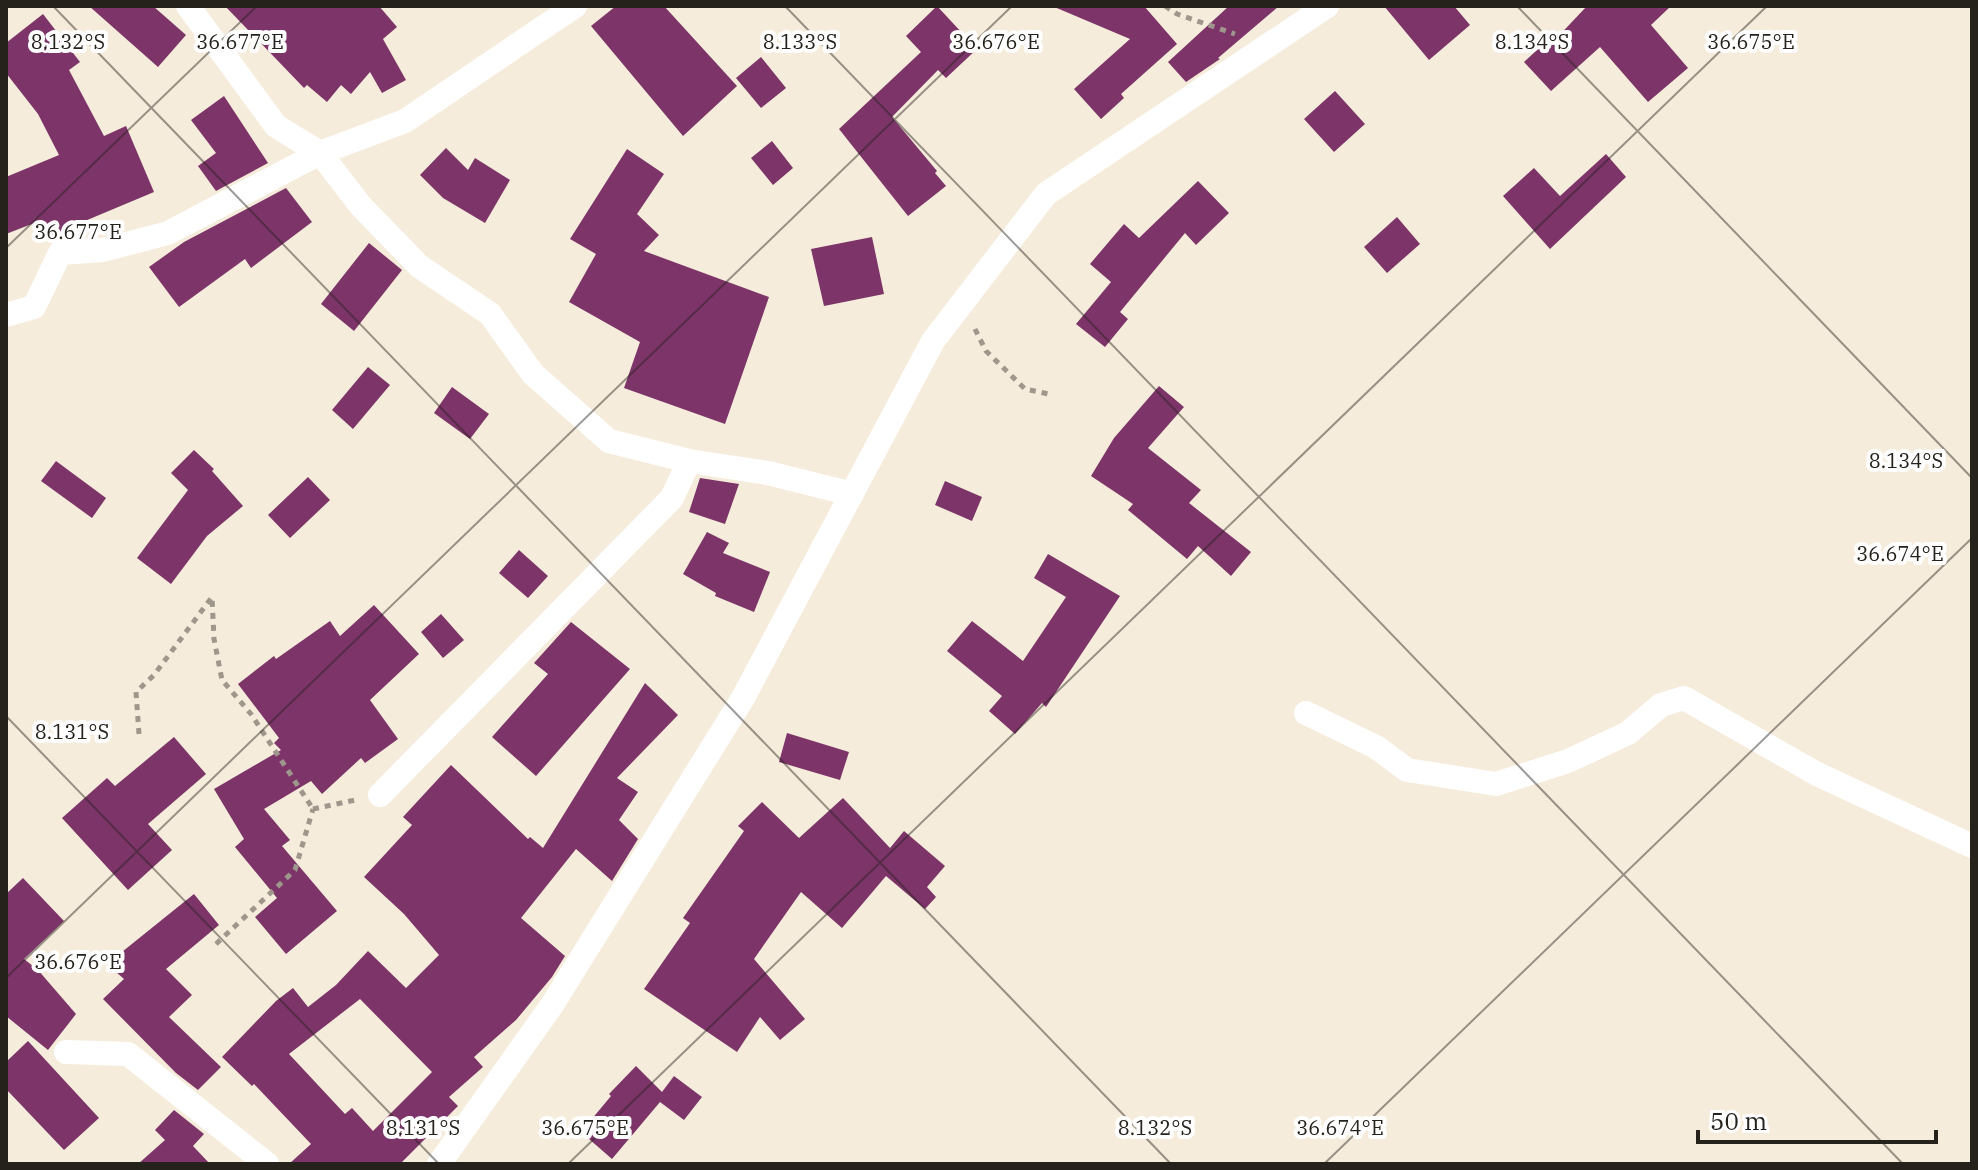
<svg xmlns="http://www.w3.org/2000/svg" width="1978" height="1170" font-family="'IBM Plex Serif',serif">
  <style>
    .building { fill: #7c3469; fill-rule: evenodd }
    .lines { fill: none; stroke-linecap: round; stroke-linejoin: round }
    .path { stroke: #9f978b; stroke-width: 5; stroke-dasharray: 6 6; stroke-linecap: butt }
    .street { stroke: #fff; stroke-width: 24 }
    .ticks { fill: none; stroke: #25221c; stroke-width: 2; stroke-opacity: 0.45 }
    .ticks-label { font-size: 20px; text-anchor: middle; fill: #25221c; stroke: #fff; stroke-width: 8; stroke-linejoin: round; paint-order: stroke }
  </style>
  <rect width="100%" height="100%" fill="#f6ecdb"/>
  <path class="building" d="M89 6H153L186 35 158 67Z
    M225 6H379L397 27 383 39 406 80 382 93 370 72 351 94 341 85 327 102 307 85 304 88Z
    M616 6H664L737 86 683 136 591 26Z
    M937 6 977 49 946 78 938 70 892 117 937 171 935 173 946 186 908 216 839 129 921 52 906 36Z
    M1052 6H1144L1177 44 1121 94 1124 98 1101 119 1074 89 1130 39Z
    M1229 6H1279L1218 58 1220 59 1186 82 1168 62Z
    M1384 6H1454L1470 25 1429 60Z
    M1587 6H1671L1651 25 1688 68 1648 102 1600 47 1551 91 1524 62 1549 39 1552 43Z
    M43 14 80 62 69 70 104 136 126 126 154 192 49 236 42 220 6 234V177L59 155 38 114 6 73V43Z
    M761 57 786 88 761 108 736 78Z
    M1335 91 1365 124 1334 152 1304 119Z
    M224 96 268 163 216 191 198 166 216 153 191 120Z
    M772 141 793 168 773 185 751 158Z
    M446 148 468 170 475 158 510 180 485 223 443 198 420 175Z
    M627 149 664 174 637 214 659 235 644 251 769 297 725 424 624 388 640 342 569 302 596 254 570 239Z
    M1606 154 1626 177 1550 249 1503 196 1534 168 1560 196Z
    M1198 181 1229 213 1196 245 1185 233 1120 312 1128 319 1105 347 1076 324 1111 282 1090 264 1124 224 1139 238Z
    M286 188 312 222 251 268 245 259 179 307 149 267 184 242Z
    M1397 217 1420 244 1387 273 1364 247Z
    M872 237 884 294 824 306 811 249Z
    M369 243 402 270 354 331 321 304Z
    M368 367 390 385 353 429 332 410Z
    M1159 386 1184 407 1148 448 1201 490 1189 503 1251 552 1231 576 1198 546 1187 559 1128 510 1133 504 1091 476 1114 438Z
    M452 387 489 414 470 439 434 413Z
    M194 450 214 469 212 471 243 506 207 536 171 584 137 558 188 490 171 473Z
    M56 461 106 498 92 518 41 481Z
    M308 477 330 500 290 538 268 515Z
    M700 478 739 484 725 524 689 512Z
    M945 481 982 497 972 521 935 505Z
    M707 532 729 543 723 553 770 572 754 612 715 596 716 593 683 574Z
    M519 550 548 576 528 598 499 573Z
    M1048 554 1120 596 1046 707 1042 703 1015 734 989 711 1002 696 947 651 972 621 1023 661 1066 597 1034 578Z
    M374 605 419 654 370 700 398 739 365 763 361 758 322 794 311 781 264 809 290 840 282 846 337 911 286 954 255 917 277 898 235 847 244 839 214 789 281 750 274 743 279 738 238 684 274 656 276 659 330 621 340 636Z
    M441 614 464 640 443 658 421 632Z
    M571 622 630 669 536 776 492 737 548 674 534 663Z
    M645 683 678 715 617 778 638 792 619 820 638 839 612 881 576 849 521 918 565 956 552 977 516 1020 474 1057 483 1067 449 1097 458 1106 400 1164H289L311 1144 254 1084 252 1086 222 1057 276 1001 293 988 308 1007 336 985 368 951 406 988 439 955 404 914 364 877 412 825 403 817 451 765 528 839 530 837 543 848ZM360 999 432 1072 373 1131 352 1108 345 1114 289 1054Z
    M787 733 849 752 840 780 779 762Z
    M174 737 206 774 148 824 172 850 128 890 62 818 107 778 115 786Z
    M843 798 890 848 904 831 945 866 927 887 936 897 925 909 886 876 842 928 801 892 754 959 805 1019 780 1040 760 1017 737 1052 644 989 690 923 683 918 744 831 738 826 762 802 799 838Z
    M23 878 64 921 24 959 38 970 76 1014 48 1050 6 1016V894Z
    M194 894 219 925 166 969 192 995 169 1017 221 1067 198 1090 176 1073 103 999 124 979 107 964Z
    M28 1041 99 1118 64 1150 6 1089V1062Z
    M636 1066 662 1092 674 1076 702 1097 684 1120 660 1102 612 1159 581 1132 611 1096 609 1094Z
    M174 1110 204 1134 193 1146 210 1164H138L165 1140 155 1130Z"/>
  <g class="lines">
    <path class="path" d="M1165 6 1177 14 1235 34
      M975 329 986 351 1025 389 1053 395
      M139 734 136 692 154 675 212 597 214 639 222 680 251 714 313 809
      M313 809 355 800
      M216 944 295 870 313 809"/>
    <path class="street" d="M188 6 276 126 320 153 405 121 575 6
      M6 315 34 307 60 253 103 250 168 233 320 153 360 205 419 266 490 314 533 374 609 441 689 461 768 473 852 494
      M1306 713 1376 747 1407 770 1496 784 1568 761 1628 733 1661 705 1684 698 1817 774 1972 846
      M380 795 672 498 689 461
      M66 1052 128 1054 267 1164
      M439 1164 552 1005 743 698 933 341 1046 194 1327 6"/>
  </g>
  <path class="ticks" d="M53 6 1171 1164M785 6 1903 1164M1517 6 1972 478M6 248 257 6M6 716 439 1164M6 978 1012 6M568 1164 1767 6M1324 1164 1972 538"/>
  <g class="ticks-label">
    <text x="240" y="49">36.677°E</text>
    <text x="996" y="49">36.676°E</text>
    <text x="1751" y="49">36.675°E</text>
    <text x="68" y="49">8.132°S</text>
    <text x="800" y="49">8.133°S</text>
    <text x="1532" y="49">8.134°S</text>
    <text x="78" y="239">36.677°E</text>
    <text x="1906" y="468">8.134°S</text>
    <text x="1900" y="561">36.674°E</text>
    <text x="72" y="739">8.131°S</text>
    <text x="78" y="969">36.676°E</text>
    <text x="423" y="1135">8.131°S</text>
    <text x="1155" y="1135">8.132°S</text>
    <text x="585" y="1135">36.675°E</text>
    <text x="1340" y="1135">36.674°E</text>
  </g>
  <rect width="1978" height="1170" fill="none" stroke="#25221c" stroke-width="16"/>
  <path d="M1698 1130v12h238v-12" fill="none" stroke="#25221c" stroke-width="4"/>
  <text x="1710" y="1130" font-size="24" fill="#25221c" stroke="#ffffff" stroke-width="6" paint-order="stroke">50 m</text>
</svg>
